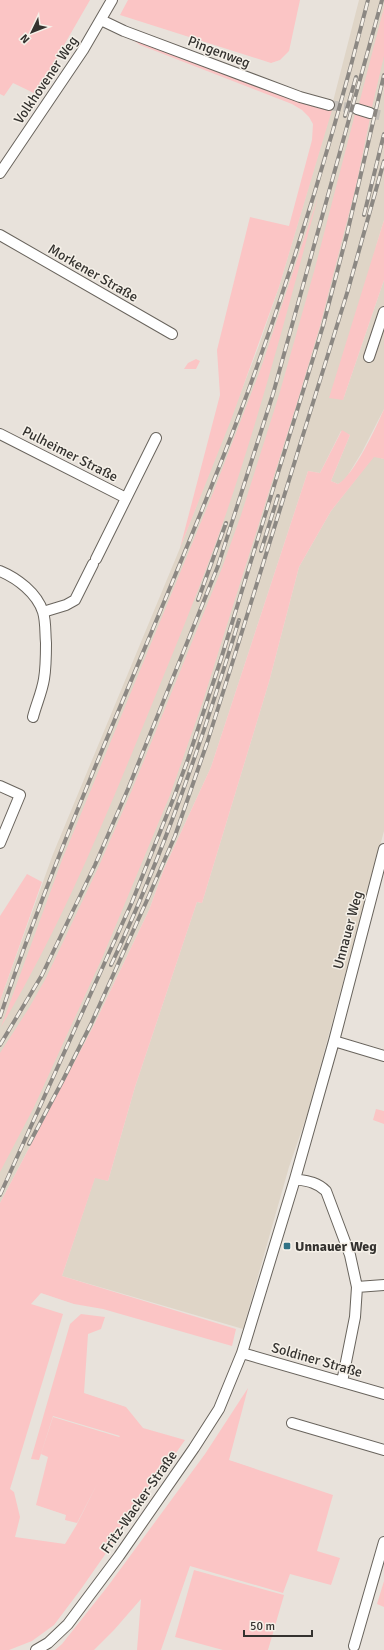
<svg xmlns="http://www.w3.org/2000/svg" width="384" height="1650" font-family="Signika,sans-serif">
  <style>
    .built { fill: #dfd5c7 }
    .green { fill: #fbc5c5 }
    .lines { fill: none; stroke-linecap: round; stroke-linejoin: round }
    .minor-tunnel { stroke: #c4bfb9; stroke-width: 10; stroke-dasharray: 10 5; stroke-linecap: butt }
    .minor-casing { stroke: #69645d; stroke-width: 12 }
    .minor { stroke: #fff; stroke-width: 10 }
    .rail-casing { stroke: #8c8883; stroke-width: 4 }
    .rail { stroke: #f5f0e8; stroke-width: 2.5; stroke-dasharray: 8; stroke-linecap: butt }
    .poi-dot { fill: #317285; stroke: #f5f0e8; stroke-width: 1.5 }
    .labels { text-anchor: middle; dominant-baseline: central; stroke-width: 3; stroke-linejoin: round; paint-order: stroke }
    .street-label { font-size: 14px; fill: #34322f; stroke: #f5f0e8 }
    .poi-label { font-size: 14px; font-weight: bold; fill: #34322f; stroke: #f5f0e8; text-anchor: start }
  </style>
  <rect width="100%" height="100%" fill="#e8e2db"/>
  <path class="built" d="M359 0H384V220L377 243 343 400 384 280V409L362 452 345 480 338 484 331 481 350 435 341 431 320 473 308 471 211 767 164 869 149 910 94 1025 0 1203V1001L53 854 180 548 258 348 279 287 327 125Z
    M374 456 384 459V831L307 1115 289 1167 243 1329 62 1276 95 1177 108 1181 135 1087 197 902 202 903 269 682 299 567 331 511Z"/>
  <path class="green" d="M0 0H90L60 52 38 95 13 83 4 96 0 94Z
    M128 0H300L289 51 280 60 271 63 120 15Z
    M384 7V56L372 107 359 104Z
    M130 38 300 101 332 110 279 287 231 420 180 548 220 395 217 350 250 217 289 226 312 140 313 124 309 117 302 110 292 104 140 45Z
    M355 114 370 118 356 186 320 326 296 406 202 704 170 795 103 956 34 1107 0 1172V1053L29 1008 46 978 99 866 132 790 222 568 241 515 279 395 315 268Z
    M318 197C290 302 262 408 227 511 201 587 169 662 139 736 98 836 56 935 1 1027L62 860 213 493 261 368Z
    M384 220V280L343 400 329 398Z
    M196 359 200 361 196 369H184L188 363Z
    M384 409V459L374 457 331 511 299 567 269 682 202 903 197 902 135 1087 108 1181 95 1178 62 1276 236 1329 232 1346 103 1309 74 1304 41 1293 31 1304 63 1314 10 1489 14 1492 20 1517 15 1537 65 1544 76 1526 97 1484 77 1523 65 1520 66 1515 36 1505 48 1457 41 1454 53 1417 119 1437 120 1436 53 1416 39 1460 31 1459 70 1324 81 1314 105 1317 101 1329 88 1334 84 1393 126 1407 143 1428 185 1440 81 1589 54 1625 32 1641 9 1650H0V1203L94 1025 149 910 164 869 211 767 308 471 320 473 342 430 350 435 331 481 338 484C354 475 376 428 384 409Z
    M27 874 42 882 0 1001V916Z
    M376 1109 384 1111V1124L373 1120Z
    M248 1388 229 1460 333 1495 317 1551 340 1558 331 1585 290 1574 283 1593 190 1566 161 1650H137L141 1599 114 1630 94 1650H55L62 1644 108 1586 205 1454Z
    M194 1570 284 1595 268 1650H223L175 1637Z
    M384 1581V1607L377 1604Z"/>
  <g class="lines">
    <path class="minor-tunnel" d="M329 105 357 109
      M370 113 384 116"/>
    <defs>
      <path id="minor" d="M101 20 124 31 300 97 329 105
        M357 109 370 113
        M0 173 83 50 112 0
        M0 235 172 334
        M369 357 384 312
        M0 434 126 498
        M96 559 156 438
        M0 571C17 578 37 593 43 612 46 622 45 633 46 643 46 655 46 667 44 679 42 692 36 705 33 717
        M43 612 66 605 75 600 93 564
        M0 786 20 795 0 843
        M334 1041 384 1056
        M295 1179C307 1181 317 1182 326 1191L350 1255 357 1287 355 1317 342 1382
        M357 1287 384 1285
        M242 1353 384 1394
        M292 1423 384 1450
        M354 1646 384 1542
        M36 1650 48 1643 68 1624 119 1556 194 1448 219 1409 242 1353 295 1179 334 1041 384 849"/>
    </defs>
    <use href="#minor" class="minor-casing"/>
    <use href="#minor" class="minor"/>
    <defs>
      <path id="rail" d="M345 116 356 77
        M364 215 384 134
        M261 551 278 496
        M198 600 226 523
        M111 965C164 853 203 738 239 620
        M0 1017C68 814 161 621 237 421 289 283 332 143 368 0
        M0 1045 42 975 95 865 128 789 218 566 273 394 382 0
        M29 1144 63 1080 91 1024 148 898 175 836 207 743 232 664 348 290 384 161
        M0 1195 132 902 174 797 188 759 221 659 323 326 347 234 384 75"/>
    </defs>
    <use href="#rail" class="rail-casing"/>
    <use href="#rail" class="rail"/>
  </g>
  <rect class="poi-dot" x="283" y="1242" width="8" height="8" rx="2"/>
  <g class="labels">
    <g class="street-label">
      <text transform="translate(219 52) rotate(21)">Pingenweg</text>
      <text transform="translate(46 80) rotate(-56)">Volkhovener Weg</text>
      <text transform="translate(93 273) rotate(30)">Morkener Straße</text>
      <text transform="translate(70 454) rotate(27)">Pulheimer Straße</text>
      <text transform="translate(348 930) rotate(-75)">Unnauer Weg</text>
      <text transform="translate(317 1360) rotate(16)">Soldiner Straße</text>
      <text transform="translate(139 1502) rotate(-55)">Fritz-Wacker-Straße</text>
    </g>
    <g class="poi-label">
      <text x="295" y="1246">Unnauer Weg</text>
    </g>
  </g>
  <g transform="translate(32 32) rotate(227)" stroke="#f5f0e8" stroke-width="3" paint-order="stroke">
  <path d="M0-3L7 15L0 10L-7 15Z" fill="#34322f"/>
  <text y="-6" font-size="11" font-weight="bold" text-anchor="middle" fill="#34322f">N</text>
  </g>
  <path d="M244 1630v6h68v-6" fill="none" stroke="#34322f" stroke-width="2"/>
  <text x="250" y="1630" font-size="12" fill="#34322f" stroke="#f5f0e8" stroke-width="3" paint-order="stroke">50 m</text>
</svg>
